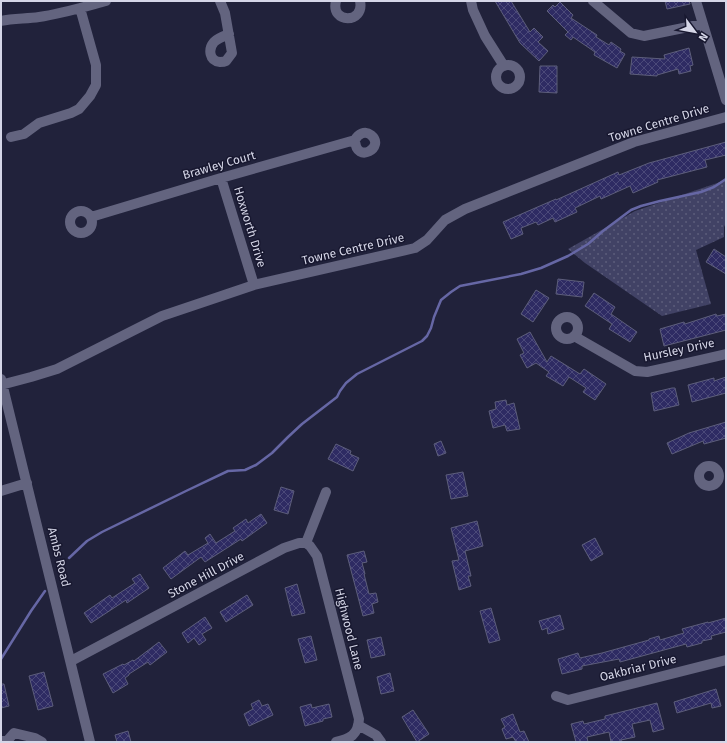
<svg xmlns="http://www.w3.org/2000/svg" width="727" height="743" font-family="'Fira Sans',sans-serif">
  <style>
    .grass { fill: url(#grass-dots) }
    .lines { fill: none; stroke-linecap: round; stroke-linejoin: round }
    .stream { stroke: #6667a5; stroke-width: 2.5 }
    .building { fill: url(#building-cross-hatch); stroke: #5d5e7b }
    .minor { stroke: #63647f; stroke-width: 10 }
    .labels { text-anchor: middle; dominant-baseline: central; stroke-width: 3; stroke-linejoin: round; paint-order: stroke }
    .street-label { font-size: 12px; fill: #d5d6e7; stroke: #181830 }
  </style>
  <defs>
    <pattern id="grass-dots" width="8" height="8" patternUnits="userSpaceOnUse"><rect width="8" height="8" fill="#414265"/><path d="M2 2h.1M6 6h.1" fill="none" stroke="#5c5d7b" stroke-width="1.8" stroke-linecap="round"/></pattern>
    <pattern id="building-cross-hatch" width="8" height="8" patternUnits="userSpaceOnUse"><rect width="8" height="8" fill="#2e2b63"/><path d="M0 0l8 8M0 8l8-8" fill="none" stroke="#4b4979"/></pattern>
  </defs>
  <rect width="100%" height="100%" fill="#21223b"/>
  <path class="grass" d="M726 180V223L724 227V237L696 250 711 304 662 316 585 263 568 249 635 211Z"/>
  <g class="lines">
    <path class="stream" d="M69 558 87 541 102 532 186 491 228 471 245 470 256 465 272 453 288 437 302 424 337 397 340 391 346 383 357 374 422 341 427 336 431 328 434 317 441 300 451 292 460 286 521 274 541 268 568 256 588 244 603 231 631 210 641 206 660 201 701 192 714 187 726 179
      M1 659 31 611 45 591"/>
  </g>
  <path class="building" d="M495 1H511L530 32 534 28 543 37 538 42 548 51 539 61 520 43Z
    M665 1H689L690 4 667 9Z
    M560 2 573 15 571 18 597 35 596 37 609 45 611 42 621 49 620 51 625 54 617 68 594 55 595 52 573 37 571 40 565 35 568 32 547 11 553 5 555 7Z
    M689 48 693 65 690 66 691 71 679 74 678 69 657 75V76L630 74 632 57 665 59 664 55Z
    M540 66H557V93L539 92Z
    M726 142V155L705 160 707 167 657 180 658 182 633 193 630 186 601 199 600 196 575 208 577 212 555 222 553 218 538 225 536 222 521 228 523 234 511 239 503 222 556 199V200L618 172 619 175 649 163Z
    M714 249 726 257V274L706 262Z
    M558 279 584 282 582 297 556 294Z
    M536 290 549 298 533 322 521 314Z
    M594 293 615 307 611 314 637 332 630 342 609 329 612 324 585 306Z
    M716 314 717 316 726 314V330L664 346 660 329 684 322 685 324Z
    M530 332 547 362 551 356 580 374 584 369 606 384 595 400 583 392 586 388 569 377 563 386 546 376 549 372 536 363 527 368 520 355 524 353 517 339Z
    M726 377V393L692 402 688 385 714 378V381Z
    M672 388H675L679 405 654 411 651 393Z
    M506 400 507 405 514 403 520 429 507 431 505 425 493 428 489 411 496 409 495 402Z
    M726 422V438L704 444 703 441 672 454 667 443 689 433Z
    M441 441 446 453 438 456 434 444Z
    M336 444 351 451 350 454 359 458 353 471 328 459Z
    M463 472 468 496 451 499 446 475Z
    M281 487 294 491 288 514 274 510Z
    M261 514 267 523 242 541 241 539 205 562 201 557 171 579 163 568 185 551 188 555 208 543 205 538 210 534 216 543 235 531 233 528 246 519 248 523Z
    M477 521 483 546 465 551 471 576H468L471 586 459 590 452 561 459 560 451 528Z
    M595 538 603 554 591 561 582 545Z
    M364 551 367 562 362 563 365 574H364L369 594 376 593 378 602 372 604 374 613 363 616 347 555Z
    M140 574 149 588 127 603 126 600 91 623 84 613 110 595 112 598 135 583 132 579Z
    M297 584 305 613 292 616 285 588Z
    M247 595 253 605 226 622 220 612Z
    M491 608 500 640 489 643 480 611Z
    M560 615 564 629 548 634 547 628 542 630 539 621Z
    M205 617 212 628 202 634 206 640 199 645 194 638 188 643 182 633Z
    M726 618V632L711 636 712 639 702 641V643L687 647 686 644 620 662 619 659 582 666V669L562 674 558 659 578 653 580 658 602 653 649 640V639L659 636 660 640 684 633 682 629 708 622V623Z
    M311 636 317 660 305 663 298 639Z
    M381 637 385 655 371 658 367 640Z
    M159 642 167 652 150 665 148 662 129 674V675L125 678 128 684 113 693 103 674 123 664 124 665 133 660 134 661Z
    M44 672 53 706 38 710 29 676Z
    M390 673 394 691 381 694 377 677Z
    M1 684H4L9 706 1 708Z
    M716 689 721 706 712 708 711 703 677 713 674 702Z
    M259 700 262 706 268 704 273 715 249 726 244 714 253 709 251 704Z
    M657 703 664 729 653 732 650 720 632 724 635 737 621 740 622 742H611L609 732 587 737 588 742H576L571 724 583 721 584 724 605 719V716Z
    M311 704 312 708 329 704 332 717 323 719V721L305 726 300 707Z
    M413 710 429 734 417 742 402 717Z
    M513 714 520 732 524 731 529 742H516L513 737 506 739 502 729 505 727 501 719Z
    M128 731 131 742H117L115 735Z"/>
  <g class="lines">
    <path class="minor" d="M220 1 225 13 232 53 226 61C224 62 222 62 220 62 209 61 208 49 214 42 218 38 224 36 229 34
      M336 1C330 24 365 24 360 1
      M471 1 473 10 485 36 504 66
      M593 1 631 33 644 36 703 24
      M696 1 726 100
      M1 21C13 18 26 19 39 17 61 14 84 7 106 1
      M496 77a12 12 0 1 1 24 0a12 12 0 1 1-24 0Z
      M11 137 24 134 39 123 71 113 79 109 90 96 96 85V65L80 8
      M221 178 254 285
      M70 222a11 11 0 1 1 22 0a11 11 0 1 1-22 0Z
      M91 217 221 178 355 140C358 134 365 130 371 135 386 147 356 165 355 140
      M556 328a11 11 0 1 1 22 0a11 11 0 1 1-22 0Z
      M574 336 635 371 647 372 670 367 726 354
      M1 379 90 742
      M1 385 31 377 57 369 162 316 254 285 415 248 427 240 445 220 465 209 634 142 726 117
      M699 476a10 10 0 1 1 20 0a10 10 0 1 1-20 0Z
      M1 491 27 483
      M306 543 310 546 317 556 359 719C358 735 350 739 336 742
      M71 661 284 548 299 543H306L326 492
      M556 696 568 700 726 660
      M358 725 376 735 381 742
      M1 741H7L14 733 35 738 42 742"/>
  </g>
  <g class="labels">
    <g class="street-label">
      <text transform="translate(659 123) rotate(-17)">Towne Centre Drive</text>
      <text transform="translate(219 165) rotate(-16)">Brawley Court</text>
      <text transform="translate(250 227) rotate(73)">Hoxworth Drive</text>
      <text transform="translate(353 249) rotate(-13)">Towne Centre Drive</text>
      <text transform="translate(679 350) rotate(-12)">Hursley Drive</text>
      <text transform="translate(59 557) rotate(76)">Ambs Road</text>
      <text transform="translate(206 575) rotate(-28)">Stone Hill Drive</text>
      <text transform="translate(349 629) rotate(76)">Highwood Lane</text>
      <text transform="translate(638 668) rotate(-14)">Oakbriar Drive</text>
    </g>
  </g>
  <rect width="727" height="743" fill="none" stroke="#d5d6e7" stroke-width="4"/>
  <g transform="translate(695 32) rotate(122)" stroke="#181830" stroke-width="3" paint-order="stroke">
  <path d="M0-3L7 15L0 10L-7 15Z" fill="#d5d6e7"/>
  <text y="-6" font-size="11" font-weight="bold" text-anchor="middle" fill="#d5d6e7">N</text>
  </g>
</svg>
